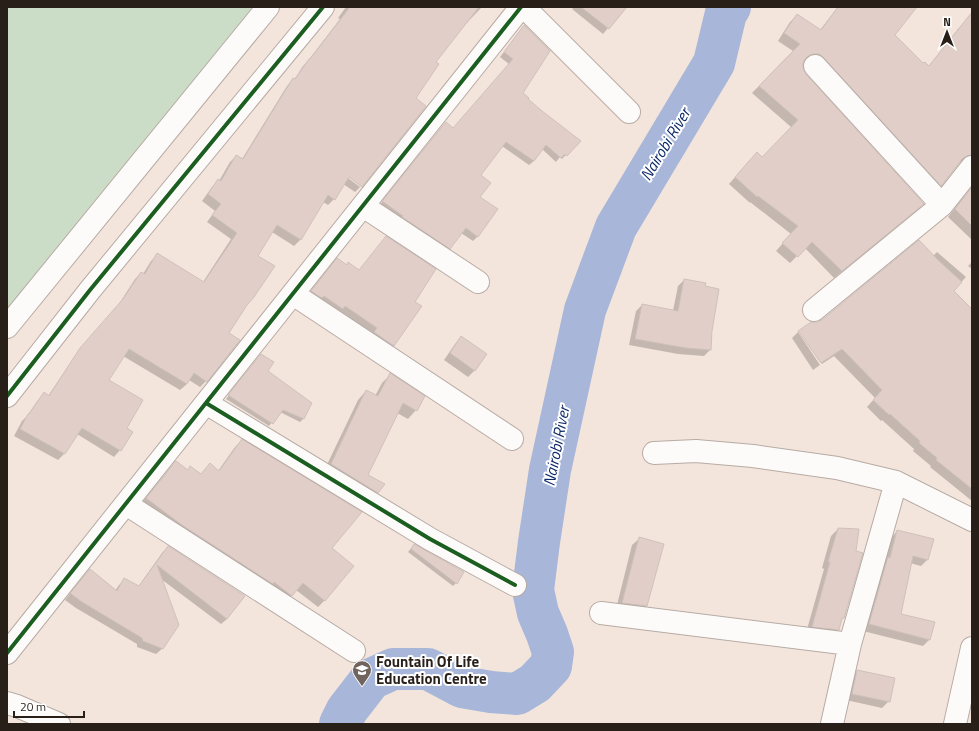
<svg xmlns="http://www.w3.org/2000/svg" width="979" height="731" font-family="'Titillium Web',sans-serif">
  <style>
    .green { fill: #ccddc7 }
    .shadow { fill: #0003 }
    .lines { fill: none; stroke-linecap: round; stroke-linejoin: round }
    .river { stroke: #a7b6d9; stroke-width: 42 }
    .building { fill: #e2cec8; stroke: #cec1bc }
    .minor-casing { stroke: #b7aba4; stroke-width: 24 }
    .minor { stroke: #fdfbfa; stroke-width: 22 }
    .cycleway-casing { stroke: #fff; stroke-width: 6 }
    .cycleway { stroke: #1b5e20; stroke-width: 4 }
    .labels { text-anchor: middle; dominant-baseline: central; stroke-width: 4; stroke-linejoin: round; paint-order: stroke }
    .poi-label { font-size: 15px; font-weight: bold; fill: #291f19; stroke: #fff; text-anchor: start }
    .water-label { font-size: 16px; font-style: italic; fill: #0d2a69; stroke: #fff }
  </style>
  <rect width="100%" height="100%" fill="#f4e5dc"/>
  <path class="green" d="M7 7H255L7 316Z"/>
  <path class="shadow" d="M346 7H482L459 31 344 175 360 187 355 192 343 184 334 199 328 205 323 202 300 240 294 246 272 232 257 256 246 304 228 334 206 381 200 387 189 380 187 384 180 390 123 356 107 380 126 429 131 432 120 450 114 457 77 434 64 454 58 460 14 436 22 421 27 416 38 400 44 394 48 396 75 356 117 307 135 279 141 273 143 274 151 261 158 254 203 282 231 239 207 222 215 211 202 201 212 187 219 180V181L230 162 236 156 242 159 287 86 293 79 294 80 303 66 307 62 340 19 338 18Z
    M574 7H609L608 28 603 34 572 9Z
    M838 7H915L893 35 923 65 928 67 958 29 965 22 972 28V164L966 161 959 162 941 185 934 192 812 61 805 60 802 62V68L805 75 915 211 834 278 805 248 790 263 776 251 791 234 750 202V203L729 184 750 160 762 158 791 127 752 93 793 51 778 41 790 22 797 15 820 30Z
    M520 31 521 93 527 99 579 141 562 159 560 157 556 162 542 149 534 161 529 165 502 146 480 176 479 198 496 209 477 237 473 241 461 233 445 252 379 206 441 128 446 123 453 129 509 64 500 57Z
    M972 187V240L948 217Z
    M937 252 966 277 952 292 972 310V501L930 467 931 466 913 451 914 449 882 420 881 421 867 407 875 398 834 356 822 364 800 331 817 323 933 256Z
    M972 262V269L968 266Z
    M332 265 347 266 359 271 414 302 394 346 388 351 306 297Z
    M684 280 704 287 711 331 710 350 704 356 678 354 629 345 636 311 642 305 673 311 678 286Z
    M798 332 820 365 813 370 792 338Z
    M461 337 475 370 468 377 444 360 455 344Z
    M258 358 266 371 310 404 303 419 300 422 280 412 269 426 226 399Z
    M390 375 416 410 408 419 397 413 367 475 377 492 369 501 323 473 358 400 366 391 375 396 382 383Z
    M242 440 331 548 353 566 324 601 318 607 296 590 285 602 140 505 170 468 176 462 188 471 200 475 218 471 235 447Z
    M838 529 843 618 840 621 838 629 831 636 806 633 824 569 822 568 831 536Z
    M897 531 927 560 921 566 910 563 900 614 930 639 923 646 863 631 891 538Z
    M639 539 646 606 639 612 616 609 632 545Z
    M414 545 463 572 456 583 453 586 408 552Z
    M168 547 227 619 221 624 161 579 163 648 156 654 137 647V644L76 608 65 600 84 576 115 591 119 585 125 579 138 587 162 553Z
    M857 671 889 701 882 708 846 700 851 678Z"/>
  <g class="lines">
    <path class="river" d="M340 724 347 710 371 679 393 669H428L462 687 491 692 517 694 535 683 551 666 553 652 547 634 538 613 533 590 539 542 550 470 585 310 616 227 714 63 726 13 730 7"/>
  </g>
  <path class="building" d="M350 7H479L436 62 439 64 416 98 426 106 362 187 349 177 335 200 328 195 301 240 277 225 258 256 275 266 254 297 247 305 229 333 240 340 207 382 194 373 187 384 129 349 109 380 143 400 127 428 133 432 121 451 82 428 65 454 20 429 28 414H29L44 392 49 396 80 348 123 299 141 272 145 274 157 253 204 282 237 233 212 215 221 204 208 194 218 179 221 181 236 155 243 159 293 78 295 79 309 59H310Z
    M581 7H627L609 29Z
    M838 7H917L895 35 923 63 925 62 929 66 972 12V155L967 156 962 159 941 186 824 58 819 54H813L807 57 803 62V68L806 74 924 204 842 271 812 242 798 257 782 243 798 226 758 196 757 197 735 177 757 152 762 157 798 120 759 86 800 44 784 33 797 14 821 30Z
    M524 25 550 51 523 93 529 98 528 99 542 111 581 141 567 156 565 154 561 158 546 145 534 161 506 142 481 175 491 183 480 197 498 209 478 237 466 228 450 249 402 217 403 216 382 201 446 122 453 128 513 59 504 52Z
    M972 187V226L955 209Z
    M386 236 436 269 415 302 422 306 394 346 374 332 377 328 345 306 343 309 324 296 322 298 311 291 337 258 347 265 348 262 359 270Z
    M919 240 939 261 962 282 954 291 972 309V489L936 460 937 458 919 443 920 441 890 414 889 415 873 400 882 390 842 349 821 363 798 331 811 322H816L822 320Z
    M684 279 706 283 705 286 719 289 712 331 711 350 686 348 635 339 642 304 678 311Z
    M461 336 487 354 475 371 450 353Z
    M261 354 274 362 268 371 312 403 304 419 283 410 273 424 228 395Z
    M390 373 425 396 417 411 403 403 368 475 385 484 378 493 331 464 366 390 378 396Z
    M242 439 362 512 332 548 354 566 325 601 303 583 292 596 274 582 273 584 182 525 146 498 176 461 188 470 190 466 201 474 210 463 219 471Z
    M838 528 859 529 856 551 863 553 844 618H842L839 630 812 627 830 562H828Z
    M897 530 934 539 928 560 913 556 901 614 935 622 930 640 869 624 888 557 890 558Z
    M639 537 664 544 647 606 622 603Z
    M414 544 464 572 457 584 411 549Z
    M168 546 245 596 227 619 157 565 179 625 163 649 143 641 142 638 82 602 70 593 90 569 117 591 124 578 139 586Z
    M857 670 895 678 890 702 852 694Z"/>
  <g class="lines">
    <defs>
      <path id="minor" d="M524 7 629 112
        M815 66 942 205
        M363 206 478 282
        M293 294 512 439
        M814 310 942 205 972 167
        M7 327 268 7
        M7 396 90 290 323 7
        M206 403 430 539 515 585
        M654 453 696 451 753 456 837 468 896 482 972 520
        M126 504 354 651
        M601 613 850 644
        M7 653 521 7
        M7 703 17 706 59 724
        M832 724 850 644 896 482
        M955 724 972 648"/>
    </defs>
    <use href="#minor" class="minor-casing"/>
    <use href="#minor" class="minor"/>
    <defs>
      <path id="cycleway" d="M7 396 90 290 323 7
        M206 403 430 539 515 585
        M7 653 521 7"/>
    </defs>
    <use href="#cycleway" class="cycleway-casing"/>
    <use href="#cycleway" class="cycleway"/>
  </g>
  <defs>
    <symbol id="school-pin" viewBox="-11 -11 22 30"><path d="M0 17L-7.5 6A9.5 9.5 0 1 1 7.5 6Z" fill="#70645d" stroke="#fff"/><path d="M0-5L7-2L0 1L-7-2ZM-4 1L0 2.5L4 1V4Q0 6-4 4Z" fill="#fff"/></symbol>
  </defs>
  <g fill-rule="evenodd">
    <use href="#school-pin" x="351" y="659" width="22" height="30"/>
  </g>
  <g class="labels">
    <g class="poi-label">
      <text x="376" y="661">Fountain Of Life<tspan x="376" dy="17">Education Centre</tspan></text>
    </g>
    <g class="water-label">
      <text transform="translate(665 144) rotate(-59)">Nairobi River</text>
      <text transform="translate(556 446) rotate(-79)">Nairobi River</text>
    </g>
  </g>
  <rect width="979" height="731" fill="none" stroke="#291f19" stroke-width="16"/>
  <g transform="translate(947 32)" stroke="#ffffff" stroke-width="3" paint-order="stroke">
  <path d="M0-3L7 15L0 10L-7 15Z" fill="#291f19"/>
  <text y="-6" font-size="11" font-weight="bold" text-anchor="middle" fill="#291f19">N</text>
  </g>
  <path d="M14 711v6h70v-6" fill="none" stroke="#291f19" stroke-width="2"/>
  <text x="20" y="711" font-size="12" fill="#291f19" stroke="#ffffff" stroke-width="3" paint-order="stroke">20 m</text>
</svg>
